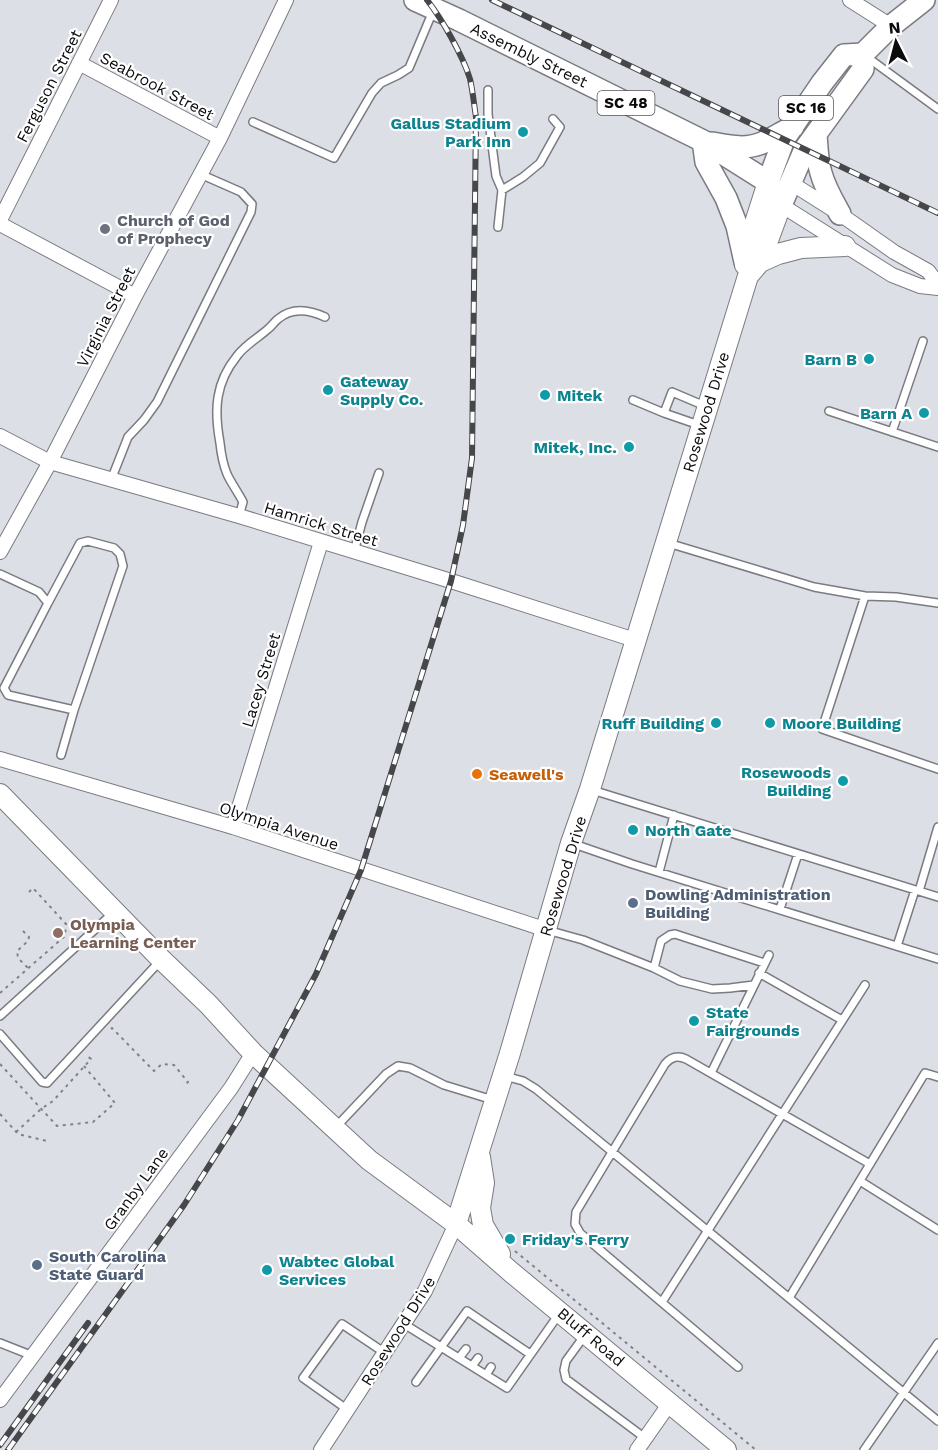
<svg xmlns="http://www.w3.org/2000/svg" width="938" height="1450" font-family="'Work Sans',sans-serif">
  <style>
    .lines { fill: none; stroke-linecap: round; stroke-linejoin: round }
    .service-casing { stroke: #7a7b82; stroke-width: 10 }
    .minor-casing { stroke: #7a7b82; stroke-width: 16 }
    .secondary-casing { stroke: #7a7b82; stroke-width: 22 }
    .primary-casing { stroke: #7a7b82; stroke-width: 24 }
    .path { stroke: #818287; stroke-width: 2; stroke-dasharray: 3 4.5; stroke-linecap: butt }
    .service { stroke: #fff; stroke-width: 7 }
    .minor { stroke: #fff; stroke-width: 14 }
    .secondary { stroke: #fff; stroke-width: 20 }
    .primary { stroke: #fff; stroke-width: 21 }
    .rail-casing { stroke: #46474a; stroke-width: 6 }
    .rail { stroke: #fff; stroke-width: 4; stroke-dasharray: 11; stroke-linecap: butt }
    .culture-dot { fill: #0f9aa8; stroke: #fff; stroke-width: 2 }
    .worship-dot { fill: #6b7280; stroke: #fff; stroke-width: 2 }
    .food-dot { fill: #e8710a; stroke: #fff; stroke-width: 2 }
    .service-dot { fill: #5c6f8a; stroke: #fff; stroke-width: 2 }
    .education-dot { fill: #8d6e63; stroke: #fff; stroke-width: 2 }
    .labels { text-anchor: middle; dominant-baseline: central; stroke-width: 4.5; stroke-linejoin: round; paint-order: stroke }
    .shield { fill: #fff; stroke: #545456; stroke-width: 1.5 }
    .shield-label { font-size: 15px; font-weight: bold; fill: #0b0b0d }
    .street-label { font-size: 16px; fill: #0b0b0d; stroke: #fff }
    .culture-label { font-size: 16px; font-weight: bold; fill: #0d838f; stroke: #fff; text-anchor: start }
    .worship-label { font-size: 16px; font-weight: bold; fill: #5b616d; stroke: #fff; text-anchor: start }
    .food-label { font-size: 16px; font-weight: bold; fill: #c56008; stroke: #fff; text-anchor: start }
    .service-label { font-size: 16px; font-weight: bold; fill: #4e5e75; stroke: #fff; text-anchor: start }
    .education-label { font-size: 16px; font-weight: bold; fill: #785e54; stroke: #fff; text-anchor: start }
  </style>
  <rect width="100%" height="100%" fill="#dddfe6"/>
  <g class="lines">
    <defs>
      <path id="service" d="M867 57 938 109
        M488 90V114L496 176 502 190 498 227
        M253 122 334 158 372 93 381 83 398 75 409 68 433 11
        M502 190 523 177 540 163 560 127 553 119
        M633 400 664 413 672 392 705 406
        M829 411 938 447
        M664 413 699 425
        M892 432 923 341
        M111 480 128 437 144 420 157 402 251 212 252 204 241 192 200 174
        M239 516 243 502C238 492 231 483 227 474 223 464 221 453 220 443 214 410 215 383 237 356 245 345 258 338 268 329 272 326 274 322 278 319 292 307 310 310 325 317
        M668 543 814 587 865 596 896 597 938 603
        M354 552 362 522 379 473
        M0 574 39 592 48 603 4 688 8 695 74 710 61 755
        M865 596 822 729 938 769
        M48 603 80 543 88 541 114 548 120 554 123 566 74 710
        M592 790 938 897
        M571 843 632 864 938 959
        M659 872 674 815
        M919 891 938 827
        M780 909 798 854
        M547 930 583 940 654 968 680 981 712 989 730 988 754 985
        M897 946 915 890
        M654 968 661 941 670 935 675 934 764 963
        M759 973 842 1020
        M0 1016 113 913
        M0 1034 42 1082 47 1083 160 961
        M711 1073 769 955
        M505 1076 523 1081 536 1089 938 1421
        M335 1128 386 1074 398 1066 410 1068 444 1085 493 1100
        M860 1181 938 1230
        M789 1298 925 1073 938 1077
        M662 1302 865 985
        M404 1324 507 1388 559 1314
        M585 1335 566 1361 564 1370 566 1379 645 1438
        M0 1343 33 1356
        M459 1358 466 1349
        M472 1366 478 1358
        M738 1367 580 1233 575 1224 576 1212 665 1064C671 1057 677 1055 686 1059L870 1164
        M486 1375 491 1367
        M416 1382 467 1311 530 1354
        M348 1410 303 1378 342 1324 385 1353
        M864 1450 938 1343"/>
      <path id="minor" d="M850 0 891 26
        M79 63 220 138
        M791 183 840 214 894 252 928 271 938 284
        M781 205 892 275 920 286 938 288
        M0 220 111 0
        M0 224 135 296
        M0 436 50 462 239 516 451 581 635 640
        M0 552 50 462 135 296 220 138 286 0
        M0 759 233 827 547 930
        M233 827 321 542
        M0 1400 231 1088 253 1053
        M321 1450 425 1291 456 1224
        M637 1450 670 1403"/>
      <path id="secondary" d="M760 262 778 254 801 248 845 246
        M745 265 754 226 768 182
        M0 794 161 959 209 1005 253 1053 369 1160 456 1224 511 1272 726 1450
        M480 1157 484 1183 480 1208 483 1225 500 1254
        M456 1224 510 1053 571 843 590 789 748 276 760 262 781 205"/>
      <path id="primary" d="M415 0 459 20 703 141 768 182 781 205
        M816 134C817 147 817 160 821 173 825 188 833 201 840 214
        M703 141 706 162 726 198 737 226 745 262
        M712 143C729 146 745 150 762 143 772 139 782 132 793 127
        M768 182 784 139 822 83 844 55 863 54 891 26 924 0
        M781 205 805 149 863 69V54"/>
    </defs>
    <use href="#service" class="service-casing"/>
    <use href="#minor" class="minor-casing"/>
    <use href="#secondary" class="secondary-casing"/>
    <use href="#primary" class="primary-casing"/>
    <path class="path" d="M23 931 29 937 28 941 17 951 18 958 28 968
      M0 993 65 936 66 924 33 888 29 892
      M111 1029 112 1028 154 1071 162 1064 174 1065 188 1082 183 1086
      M0 1064 57 1126 93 1122 115 1103 84 1066
      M0 1114 18 1134 47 1141
      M16 1132 41 1109 53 1101 91 1059 86 1055
      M515 1251 756 1450"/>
    <use href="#service" class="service"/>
    <use href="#minor" class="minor"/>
    <use href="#secondary" class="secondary"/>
    <use href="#primary" class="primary"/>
    <defs>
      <path id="rail" d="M492 0 938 213
        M0 1445 88 1323
        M8 1450 184 1205 238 1120 316 974 361 870 451 581 463 525 472 458 476 117C474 105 473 92 470 79 463 56 442 19 427 0"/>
    </defs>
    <use href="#rail" class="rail-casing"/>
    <use href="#rail" class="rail"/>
  </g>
  <g class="culture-dot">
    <circle cx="523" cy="132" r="6"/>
    <circle cx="869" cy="359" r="6"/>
    <circle cx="328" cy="390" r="6"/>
    <circle cx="545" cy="395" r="6"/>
    <circle cx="924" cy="413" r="6"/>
    <circle cx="629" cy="447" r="6"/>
    <circle cx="716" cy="723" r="6"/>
    <circle cx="770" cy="723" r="6"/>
    <circle cx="843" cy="781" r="6"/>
    <circle cx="633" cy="830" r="6"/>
    <circle cx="694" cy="1021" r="6"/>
    <circle cx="510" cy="1239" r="6"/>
    <circle cx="267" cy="1270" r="6"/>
  </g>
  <circle class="worship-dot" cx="105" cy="229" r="6"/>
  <circle class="food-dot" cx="477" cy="774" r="6"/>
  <g class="service-dot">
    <circle cx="633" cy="903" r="6"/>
    <circle cx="37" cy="1265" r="6"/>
  </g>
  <circle class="education-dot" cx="58" cy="933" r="6"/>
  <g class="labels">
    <g class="shield">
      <rect x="597.5" y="91" width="57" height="24" rx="4.5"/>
      <rect x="779" y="96" width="54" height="24" rx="4.5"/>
    </g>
    <g class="shield-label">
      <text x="626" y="103">SC 48</text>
      <text x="806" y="108">SC 16</text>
    </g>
    <g class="street-label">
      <text transform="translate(529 55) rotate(26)">Assembly Street</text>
      <text transform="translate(49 86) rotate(-63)">Ferguson Street</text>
      <text transform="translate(157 86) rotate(28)">Seabrook Street</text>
      <text transform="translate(106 317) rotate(-63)">Virginia Street</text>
      <text transform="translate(706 412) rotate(-73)">Rosewood Drive</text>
      <text transform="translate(321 524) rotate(17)">Hamrick Street</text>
      <text transform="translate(261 680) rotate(-73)">Lacey Street</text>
      <text transform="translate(279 826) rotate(18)">Olympia Avenue</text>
      <text transform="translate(563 876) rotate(-73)">Rosewood Drive</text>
      <text transform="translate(136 1189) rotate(-54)">Granby Lane</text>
      <text transform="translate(398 1331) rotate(-58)">Rosewood Drive</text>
      <text transform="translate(591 1337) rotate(40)">Bluff Road</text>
    </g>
    <g class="culture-label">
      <text x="511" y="123" text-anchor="end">Gallus Stadium<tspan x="511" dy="18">Park Inn</tspan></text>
      <text x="857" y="359" text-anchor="end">Barn B</text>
      <text x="340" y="381">Gateway<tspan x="340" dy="18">Supply Co.</tspan></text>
      <text x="557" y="395">Mitek</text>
      <text x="912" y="413" text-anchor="end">Barn A</text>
      <text x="617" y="447" text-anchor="end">Mitek, Inc.</text>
      <text x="704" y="723" text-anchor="end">Ruff Building</text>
      <text x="782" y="723">Moore Building</text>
      <text x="831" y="772" text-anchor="end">Rosewoods<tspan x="831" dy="18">Building</tspan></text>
      <text x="645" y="830">North Gate</text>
      <text x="706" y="1012">State<tspan x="706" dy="18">Fairgrounds</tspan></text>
      <text x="522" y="1239">Friday's Ferry</text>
      <text x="279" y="1261">Wabtec Global<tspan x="279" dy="18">Services</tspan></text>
    </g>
    <g class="worship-label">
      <text x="117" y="220">Church of God<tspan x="117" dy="18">of Prophecy</tspan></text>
    </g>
    <g class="food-label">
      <text x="489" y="774">Seawell's</text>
    </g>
    <g class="service-label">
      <text x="645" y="894">Dowling Administration<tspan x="645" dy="18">Building</tspan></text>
      <text x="49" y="1256">South Carolina<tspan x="49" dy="18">State Guard</tspan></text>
    </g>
    <g class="education-label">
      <text x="70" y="924">Olympia<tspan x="70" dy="18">Learning Center</tspan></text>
    </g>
  </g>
  <g transform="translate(896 42) rotate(354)" stroke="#ffffff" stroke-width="4.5" paint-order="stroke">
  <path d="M0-4.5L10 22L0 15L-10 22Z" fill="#0b0b0d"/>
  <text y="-9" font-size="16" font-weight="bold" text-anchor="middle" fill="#0b0b0d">N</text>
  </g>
</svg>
